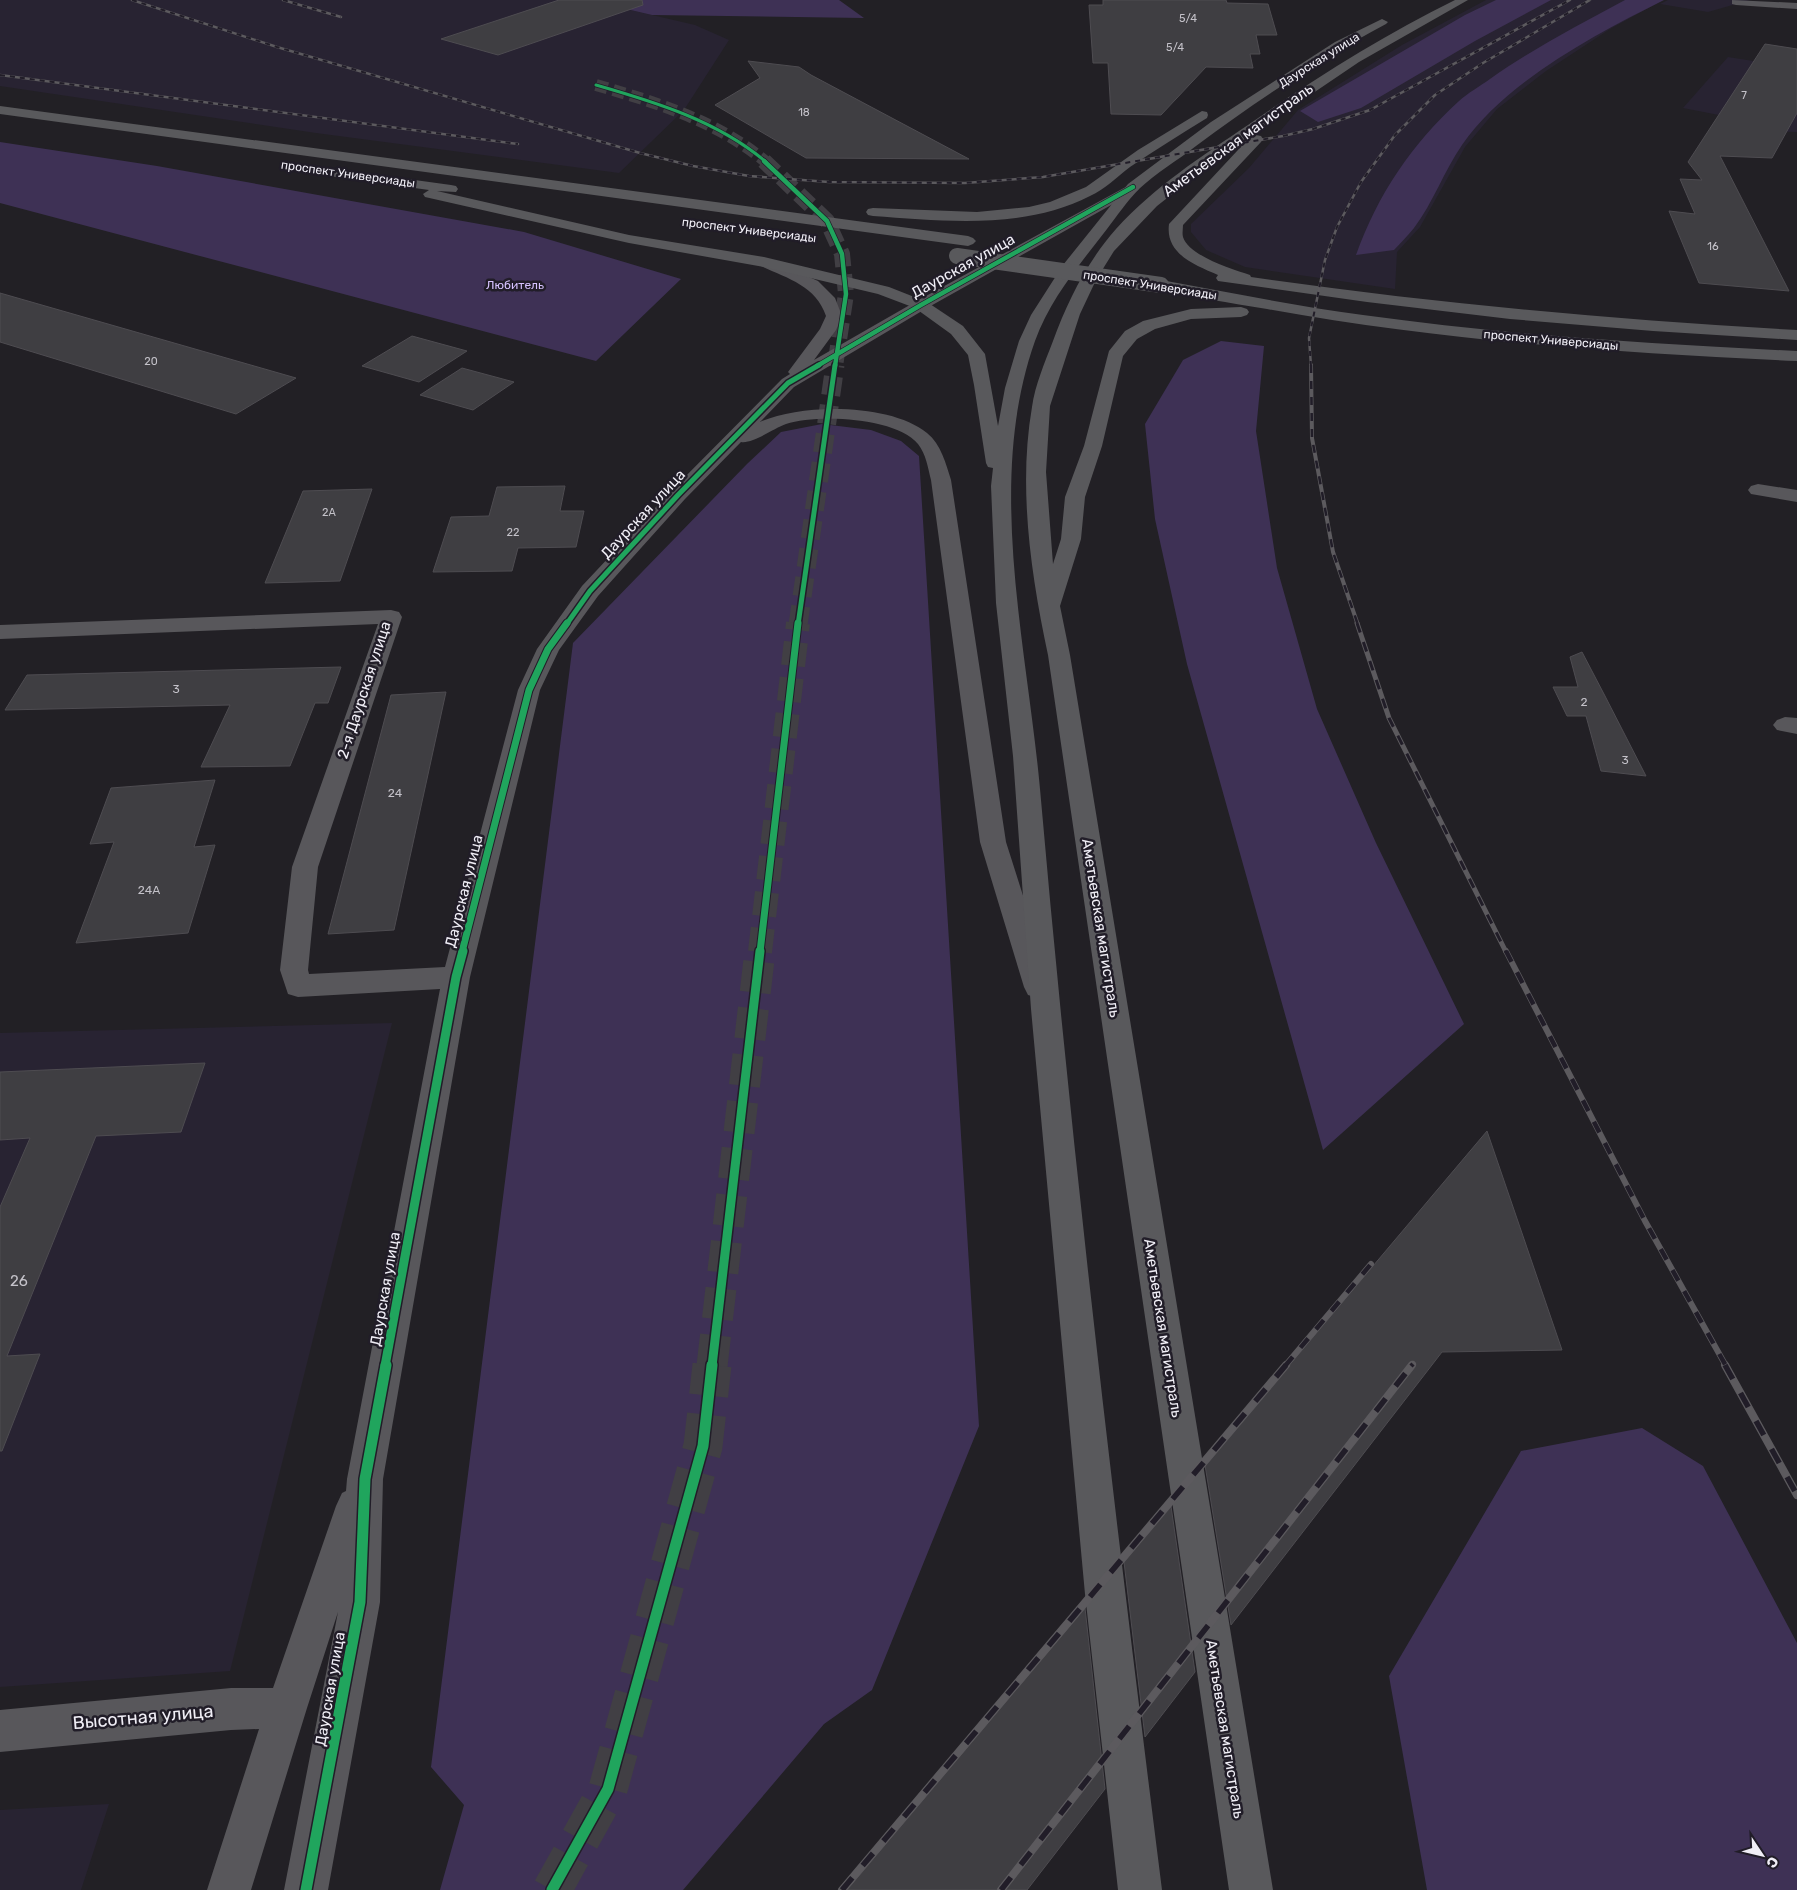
<svg xmlns="http://www.w3.org/2000/svg" width="1797" height="1890" font-family="Rubik,sans-serif">
  <style>
    .built { fill: #282332 }
    .green { fill: #3e3155 }
    .building { fill: #3f3e42; stroke: #4e4c51 }
    .lines { fill: none; stroke-linecap: round; stroke-linejoin: round }
    .minor-tunnel-far5 { stroke: #413f44; stroke-width: 12; stroke-dasharray: 12 6; stroke-linecap: butt }
    .minor-tunnel-far4 { stroke: #413f44; stroke-width: 16; stroke-dasharray: 16 8; stroke-linecap: butt }
    .minor-tunnel-far3 { stroke: #413f44; stroke-width: 19; stroke-dasharray: 19 10; stroke-linecap: butt }
    .minor-tunnel-far2 { stroke: #413f44; stroke-width: 24; stroke-dasharray: 24 12; stroke-linecap: butt }
    .minor-tunnel-far1 { stroke: #413f44; stroke-width: 31; stroke-dasharray: 31 16; stroke-linecap: butt }
    .minor-tunnel { stroke: #413f44; stroke-width: 39; stroke-dasharray: 39 19; stroke-linecap: butt }
    .minor { fill: #58575b; fill-rule: evenodd }
    .major { fill: #59595c; fill-rule: evenodd }
    .rail-far4-casing { stroke: #5c5a5e; stroke-width: 2.5 }
    .rail-far3-casing { stroke: #5c5a5e; stroke-width: 4 }
    .rail-far2-casing { stroke: #5c5a5e; stroke-width: 5 }
    .rail-far1-casing { stroke: #5c5a5e; stroke-width: 6 }
    .rail-casing { stroke: #5c5a5e; stroke-width: 8 }
    .rail-far4 { stroke: #211d28; stroke-width: 2; stroke-dasharray: 5; stroke-linecap: butt }
    .rail-far3 { stroke: #211d28; stroke-width: 2.5; stroke-dasharray: 8; stroke-linecap: butt }
    .rail-far2 { stroke: #211d28; stroke-width: 3; stroke-dasharray: 10; stroke-linecap: butt }
    .rail-far1 { stroke: #211d28; stroke-width: 4.5; stroke-dasharray: 12; stroke-linecap: butt }
    .rail { stroke: #211d28; stroke-width: 5.5; stroke-dasharray: 16; stroke-linecap: butt }
    .major-bridge { stroke: #59595c; stroke-width: 16 }
    .cycleway-far5-casing { stroke: #211d28; stroke-width: 4.5 }
    .cycleway-far4-casing { stroke: #211d28; stroke-width: 6 }
    .cycleway-far3-casing { stroke: #211d28; stroke-width: 8 }
    .cycleway-far2-casing { stroke: #211d28; stroke-width: 9 }
    .cycleway-far1-casing { stroke: #211d28; stroke-width: 12 }
    .cycleway-casing { stroke: #211d28; stroke-width: 14 }
    .cycleway-far5 { stroke: #20a55d; stroke-width: 3 }
    .cycleway-far4 { stroke: #20a55d; stroke-width: 4.5 }
    .cycleway-far3 { stroke: #20a55d; stroke-width: 5 }
    .cycleway-far2 { stroke: #20a55d; stroke-width: 7 }
    .cycleway-far1 { stroke: #20a55d; stroke-width: 9 }
    .cycleway { stroke: #20a55d; stroke-width: 11 }
    .labels { text-anchor: middle; dominant-baseline: central; stroke-width: 5; stroke-linejoin: round; paint-order: stroke }
    .far-number-label { font-size: 11px; fill: #c4c2c9 }
    .far-street-label { font-size: 12px; fill: #f0eef6; stroke: #211d28 }
    .far-park-label { font-size: 12px; fill: #d6c2ff; stroke: #211d28 }
    .number-label { font-size: 12px; fill: #c4c2c9 }
    .street-label { font-size: 15px; fill: #f0eef6; stroke: #211d28 }
    .near-number-label { font-size: 15px; fill: #c4c2c9 }
    .near-street-label { font-size: 18px; fill: #f0eef6; stroke: #211d28 }
  </style>
  <rect width="100%" height="100%" fill="#222025"/>
  <path class="built" d="M0 0H588L695 25 729 40 684 110 619 173 316 133 0 86Z
    M1486 0H1663L1610 29 1546 71 1497 109 1465 147 1420 227 1397 252 1395 289 1245 267 1206 250 1191 232V224L1249 168 1298 110 1402 45Z
    M1668 0H1750L1708 12 1660 4Z
    M1728 57 1797 68V132L1713 130 1724 116 1683 108Z
    M392 1023 230 1671 0 1687V1033Z
    M109 1804 81 1890H0V1810Z"/>
  <path class="green" d="M588 0H839L864 18 652 15Z
    M1496 0H1551L1475 41 1361 108 1318 122 1300 111 1465 15Z
    M1625 0H1664C1596 34 1506 81 1462 145 1444 171 1433 203 1414 228 1408 235 1401 243 1394 250L1356 255C1378 194 1411 145 1459 101 1468 93 1480 86 1490 79 1532 49 1579 25 1625 0Z
    M0 142 157 166 524 232 681 279 596 361 0 203Z
    M1221 341 1264 346 1256 431 1277 568 1317 709 1376 843 1464 1024 1323 1150 1187 664 1155 519 1145 424 1183 360Z
    M822 424 871 430 901 441 919 456 979 1426 872 1690 824 1724 683 1890H440L464 1805 431 1767 573 643 747 464 781 432Z
    M1642 1428 1703 1466 1797 1643V1890H1427L1389 1676 1521 1451Z"/>
  <path class="building" d="M559 0H642L643 5 498 55 441 39Z
    M1103 0H1226L1227 3 1268 4 1277 35H1256L1260 54H1250L1253 68 1206 67 1161 115 1111 114 1108 63H1093L1089 5H1103Z
    M1765 44 1797 49V113L1772 158 1720 156 1789 291 1699 283 1669 211 1695 214 1680 179 1702 180 1688 162Z
    M748 61 799 67 811 75 969 159 806 158 715 105 760 78Z
    M0 293 296 378 236 414 0 342Z
    M412 336 467 351 419 382 362 366Z
    M462 368 514 382 473 410 420 395Z
    M565 486 560 511H584L576 547 518 548 512 571 433 572 451 517 489 516 497 487Z
    M372 489 340 581 265 583 303 491Z
    M1582 652 1605 696 1646 776 1601 771 1586 716H1567L1553 687H1578L1570 657Z
    M341 667 328 703H315L290 766 201 767 230 705 5 710 27 675Z
    M446 692 394 930 328 934 391 695Z
    M215 780 194 847 215 845 188 933 76 943 114 842 90 844 111 788Z
    M205 1063 181 1132 96 1136 7 1356 40 1354 2 1451H0V1207L30 1138 0 1140V1072Z
    M1487 1131 1562 1350 1442 1352 1231 1625 1205 1465Z
    M1171 1506 1195 1672 1145 1737 1124 1562Z
    M1085 1608 1105 1789 1027 1890H847Z"/>
  <g class="lines">
    <path class="minor-tunnel-far5" d="M596 85C655 102 718 121 766 162"/>
    <path class="minor-tunnel-far4" d="M764 161 827 221 842 254 846 294 835 366"/>
    <path class="minor-tunnel-far3" d="M798 625 835 365"/>
    <path class="minor-tunnel-far2" d="M760 952 798 623"/>
    <path class="minor-tunnel-far1" d="M712 1366 760 951"/>
    <path class="minor-tunnel" d="M552 1890 608 1789 703 1446 712 1365"/>
    <path class="minor" d="M1732 0 1797 3V9L1736 5 1732 4Z
      M1133 183 1140 187 1138 190 927 308 794 387 760 422C801 403 891 403 927 433 941 444 946 464 951 480L1006 842 1052 987 1048 995 1038 998 1028 995 1024 987 980 842 931 480C928 468 926 454 918 444 896 417 817 414 786 424 774 428 753 444 741 442L685 499 598 596 559 650 540 690 470 977 383 1479 380 1602 328 1890H284L338 1612 307 1708 251 1890H207L259 1729 231 1730 0 1752V1710L231 1688H273L336 1506 342 1493 346 1491 347 1479 440 989 298 997 288 994 280 970 292 867 378 624 0 639V625L391 610 399 612 402 617 318 867 308 970 309 974 445 967 518 690 537 649 582 586 671 491 782 379 790 374 788 372 820 329 826 316C816 285 786 278 759 265L756 262 759 259H769L818 281 835 298 842 316 836 330 814 360 915 302Z
      M1758 484 1797 490V502L1751 494 1748 490 1751 486Z
      M1785 717 1797 718V734L1777 730 1773 725 1777 720Z"/>
    <path class="major" d="M1455 0H1468L1359 62 1223 154 1157 206 1114 251 1096 280 1080 314 1050 406 1046 472 1053 564 1061 539 1065 497 1084 446 1109 351 1125 331 1143 321 1191 309 1241 307 1247 309 1249 312 1247 315 1241 317 1191 319 1155 329 1137 339 1123 356 1102 446 1085 497 1081 539 1060 606 1070 655 1273 1890H1229L1048 655C1031 575 1018 488 1032 407 1035 385 1045 362 1053 341 1068 300 1087 262 1116 229 1154 187 1202 156 1248 125 1314 79 1382 36 1455 0Z
      M1382 19 1388 22 1386 24C1320 59 1256 101 1196 146 1178 160 1156 173 1139 189 1127 201 1117 216 1107 229 1080 264 1050 299 1035 341 985 482 1027 645 1040 789 1072 1157 1116 1524 1162 1890H1118L1085 1594 1031 1009 1013 756 996 603 991 486 993 468 988 467 986 463 974 385 968 355 951 334 915 308 878 294 764 267 629 243 425 197 423 194 429 190 335 177 328 173 335 169 451 185 456 186 458 189 456 192 437 191 629 235 764 257 889 287 927 302 963 326 985 354 998 426 1005 388 1019 341 1031 315 1063 265 1128 184 1211 122 1335 42Z
      M0 106 968 236 973 238 976 241 973 244 968 246 0 114Z
      M1202 111 1207 112 1208 115 1207 118C1181 134 1155 150 1130 167 1117 177 1105 189 1090 196 1024 230 944 221 873 216L868 215 866 212 868 209 873 208 977 212 1029 207 1050 202 1086 187 1138 150Z
      M1256 135 1261 136 1263 139 1261 142 1183 225C1183 229 1182 233 1183 237 1189 256 1232 269 1250 275L1251 277C1432 303 1614 320 1797 330V340L1653 331 1510 319 1367 302 1218 281 1216 278 1218 275C1195 265 1165 254 1169 224L1251 136Z
      M1161 280C1228 292 1295 306 1363 315 1507 335 1652 344 1797 351V361C1620 353 1442 341 1267 309 1230 303 1192 297 1155 288L1153 285 1155 282Z"/>
    <defs>
      <path id="rail-far4" d="M132 0 277 47 640 153 693 166 749 176 829 182 965 183 1043 177 1283 136 1313 129 1370 110 1570 0
        M283 0 341 17
        M0 75 518 144
        M1311 366 1309 338 1325 260 1337 227 1361 182 1395 135 1435 95 1483 63 1590 0"/>
      <path id="rail-far3" d="M1311 365 1312 438 1333 552 1358 625"/>
      <path id="rail-far2" d="M1357 623 1389 718 1506 952"/>
      <path id="rail-far1" d="M1506 951 1645 1221 1726 1366
        M1285 1366 1371 1264
        M1411 1366 1413 1364"/>
      <path id="rail" d="M1725 1365 1797 1495
        M842 1890 1286 1365
        M1001 1890 1412 1365"/>
    </defs>
    <use href="#rail-far4" class="rail-far4-casing"/>
    <use href="#rail-far3" class="rail-far3-casing"/>
    <use href="#rail-far2" class="rail-far2-casing"/>
    <use href="#rail-far1" class="rail-far1-casing"/>
    <use href="#rail" class="rail-casing"/>
    <use href="#rail-far4" class="rail-far4"/>
    <use href="#rail-far3" class="rail-far3"/>
    <use href="#rail-far2" class="rail-far2"/>
    <use href="#rail-far1" class="rail-far1"/>
    <use href="#rail" class="rail"/>
    <path class="major-bridge" d="M957 256 1161 285"/>
    <defs>
      <path id="cycleway-far5" d="M596 85C655 102 718 121 766 162"/>
      <path id="cycleway-far4" d="M764 161 827 221 842 254 846 294 835 366
        M817 366 921 305 1133 187"/>
      <path id="cycleway-far3" d="M566 625 590 591 678 495 788 383 819 365
        M798 625 835 365"/>
      <path id="cycleway-far2" d="M462 952 529 690 548 649 567 623
        M760 952 798 623"/>
      <path id="cycleway-far1" d="M385 1366 456 977 463 951
        M712 1366 760 951"/>
      <path id="cycleway" d="M306 1890 360 1602 365 1479 386 1365
        M552 1890 608 1789 703 1446 712 1365"/>
    </defs>
    <use href="#cycleway-far5" class="cycleway-far5-casing"/>
    <use href="#cycleway-far4" class="cycleway-far4-casing"/>
    <use href="#cycleway-far3" class="cycleway-far3-casing"/>
    <use href="#cycleway-far2" class="cycleway-far2-casing"/>
    <use href="#cycleway-far1" class="cycleway-far1-casing"/>
    <use href="#cycleway" class="cycleway-casing"/>
    <use href="#cycleway-far5" class="cycleway-far5"/>
    <use href="#cycleway-far4" class="cycleway-far4"/>
    <use href="#cycleway-far3" class="cycleway-far3"/>
    <use href="#cycleway-far2" class="cycleway-far2"/>
    <use href="#cycleway-far1" class="cycleway-far1"/>
    <use href="#cycleway" class="cycleway"/>
  </g>
  <g class="labels">
    <g class="far-number-label">
      <text x="1188" y="18">5/4</text>
      <text x="1175" y="47">5/4</text>
      <text x="1744" y="95">7</text>
      <text x="804" y="112">18</text>
      <text x="1713" y="246">16</text>
      <text x="151" y="361">20</text>
      <text x="329" y="512">2А</text>
      <text x="513" y="532">22</text>
    </g>
    <g class="far-street-label">
      <text transform="translate(1319 60) rotate(-32)">Даурская улица</text>
      <text transform="translate(348 174) rotate(8)">проспект Универсиады</text>
      <text transform="translate(749 230) rotate(7)">проспект Универсиады</text>
      <text transform="translate(1150 285) rotate(9)">проспект Универсиады</text>
      <text transform="translate(1551 340) rotate(5)">проспект Универсиады</text>
    </g>
    <g class="far-park-label">
      <text x="515" y="285">Любитель</text>
    </g>
    <g class="number-label">
      <text x="176" y="689">3</text>
      <text x="1584" y="702">2</text>
      <text x="1625" y="760">3</text>
      <text x="395" y="793">24</text>
      <text x="149" y="890">24А</text>
    </g>
    <g class="street-label">
      <text transform="translate(1238 140) rotate(-36)">Аметьевская магистраль</text>
      <text transform="translate(963 266) rotate(-29)">Даурская улица</text>
      <text transform="translate(643 514) rotate(-47)">Даурская улица</text>
      <text transform="translate(364 690) rotate(-72)">2-я Даурская улица</text>
      <text transform="translate(464 891) rotate(-76)">Даурская улица</text>
      <text transform="translate(1101 928) rotate(81)">Аметьевская магистраль</text>
      <text transform="translate(385 1289) rotate(-80)">Даурская улица</text>
      <text transform="translate(1163 1328) rotate(81)">Аметьевская магистраль</text>
      <text transform="translate(330 1689) rotate(-80)">Даурская улица</text>
      <text transform="translate(1225 1729) rotate(81)">Аметьевская магистраль</text>
    </g>
    <g class="near-number-label">
      <text x="19" y="1281">26</text>
    </g>
    <g class="near-street-label">
      <text transform="translate(143 1717) rotate(-5)">Высотная улица</text>
    </g>
  </g>
  <g transform="translate(1762 1855) rotate(125)" stroke="#211d28" stroke-width="4" paint-order="stroke">
  <path d="M0-4L9 19L0 12L-9 19Z" fill="#f0eef6"/>
  <text y="-8" font-size="14" font-weight="bold" text-anchor="middle" fill="#f0eef6">С</text>
  </g>
</svg>
